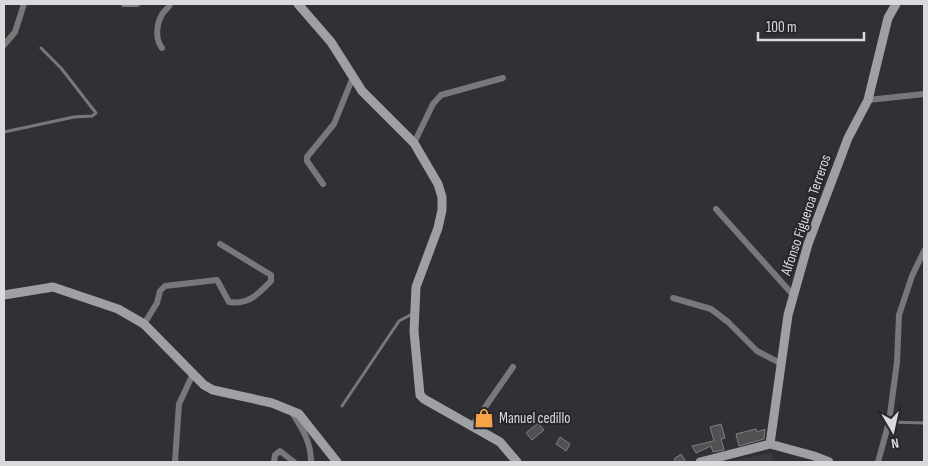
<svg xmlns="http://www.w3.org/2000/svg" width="928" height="466" font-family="'Sofia Sans Condensed',sans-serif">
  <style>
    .built { fill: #3c3943 }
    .building { fill: #535054; stroke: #817d81 }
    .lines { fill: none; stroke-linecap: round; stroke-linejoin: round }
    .lane { stroke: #77787a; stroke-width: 3 }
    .street { stroke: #77787a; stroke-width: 6 }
    .secondary { stroke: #9fa0a4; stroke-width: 9 }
    .labels { text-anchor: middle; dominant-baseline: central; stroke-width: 4; stroke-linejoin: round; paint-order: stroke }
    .street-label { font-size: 15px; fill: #dad9dc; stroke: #27262a }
    .poi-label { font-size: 15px; fill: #dad9dc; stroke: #27262a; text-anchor: start }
  </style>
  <rect width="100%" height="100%" fill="#313034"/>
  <path class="built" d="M772 453 773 462H724Z"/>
  <path class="building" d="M538 423 544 430 532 440 526 433Z
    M721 424 725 438 721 439 724 450 713 452 711 446 696 453 692 446 714 441 710 427Z
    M756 429 757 432 765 429 764 439 739 446 736 434Z
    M560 437 570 444 566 451 556 444Z
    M681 454 686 462H676L674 459Z"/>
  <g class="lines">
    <path class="lane" d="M4 132 74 117 92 116 96 113 61 68 41 48
      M342 406 399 321 412 314
      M890 422 924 423"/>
    <path class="street" d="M124 4H137
      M4 45 15 32 24 4
      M162 48C155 39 156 23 163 13 166 9 169 8 170 4
      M868 100 924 94
      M414 143 433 104 441 95 503 78
      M323 184 307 161V157L334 124 353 77
      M716 209 794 296
      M673 298 711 309 728 322 757 351 780 363
      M144 324 157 303 160 291 165 286 217 280 229 302C249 305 258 294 271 281V275L220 244
      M291 411C302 428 311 441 311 462
      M472 426 513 367
      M175 462 179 404 192 376
      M274 462 275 455 280 451 294 462
      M878 462 889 422 897 362 899 315 912 276 924 251"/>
    <path class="secondary" d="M298 4 331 42 362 91 414 143 438 184 442 197V210L438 228 416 287 414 331 420 395 424 399 500 442 517 462
      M4 295 53 287 118 309 144 324 204 385 213 390 272 403 299 414 337 462
      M770 444 788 315 808 244 848 138 868 100 888 18 896 4
      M700 462 770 444 814 456 829 462"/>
  </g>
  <defs>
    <symbol id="shop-bare" viewBox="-9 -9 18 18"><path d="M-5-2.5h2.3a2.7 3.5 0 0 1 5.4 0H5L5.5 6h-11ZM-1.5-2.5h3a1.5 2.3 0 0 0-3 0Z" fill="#f5a346" stroke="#27262a" stroke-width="2.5" paint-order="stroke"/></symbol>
  </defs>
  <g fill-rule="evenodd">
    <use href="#shop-bare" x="470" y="404" width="28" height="28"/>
  </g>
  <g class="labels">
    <g class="street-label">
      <text transform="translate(806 215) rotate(-71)">Alfonso Figueroa Terreros</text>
    </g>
    <g class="poi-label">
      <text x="499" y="418">Manuel cedillo</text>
    </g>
  </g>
  <rect width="928" height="466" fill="none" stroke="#dad9dc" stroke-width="10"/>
  <g transform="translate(893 431) rotate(171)" stroke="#27262a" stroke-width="4" paint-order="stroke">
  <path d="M0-4L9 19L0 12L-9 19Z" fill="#dad9dc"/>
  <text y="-8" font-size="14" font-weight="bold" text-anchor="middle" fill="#dad9dc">N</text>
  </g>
  <path d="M758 32v8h106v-8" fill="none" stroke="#dad9dc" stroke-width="2.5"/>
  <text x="766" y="32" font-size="15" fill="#dad9dc" stroke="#27262a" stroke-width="4" paint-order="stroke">100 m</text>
</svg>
